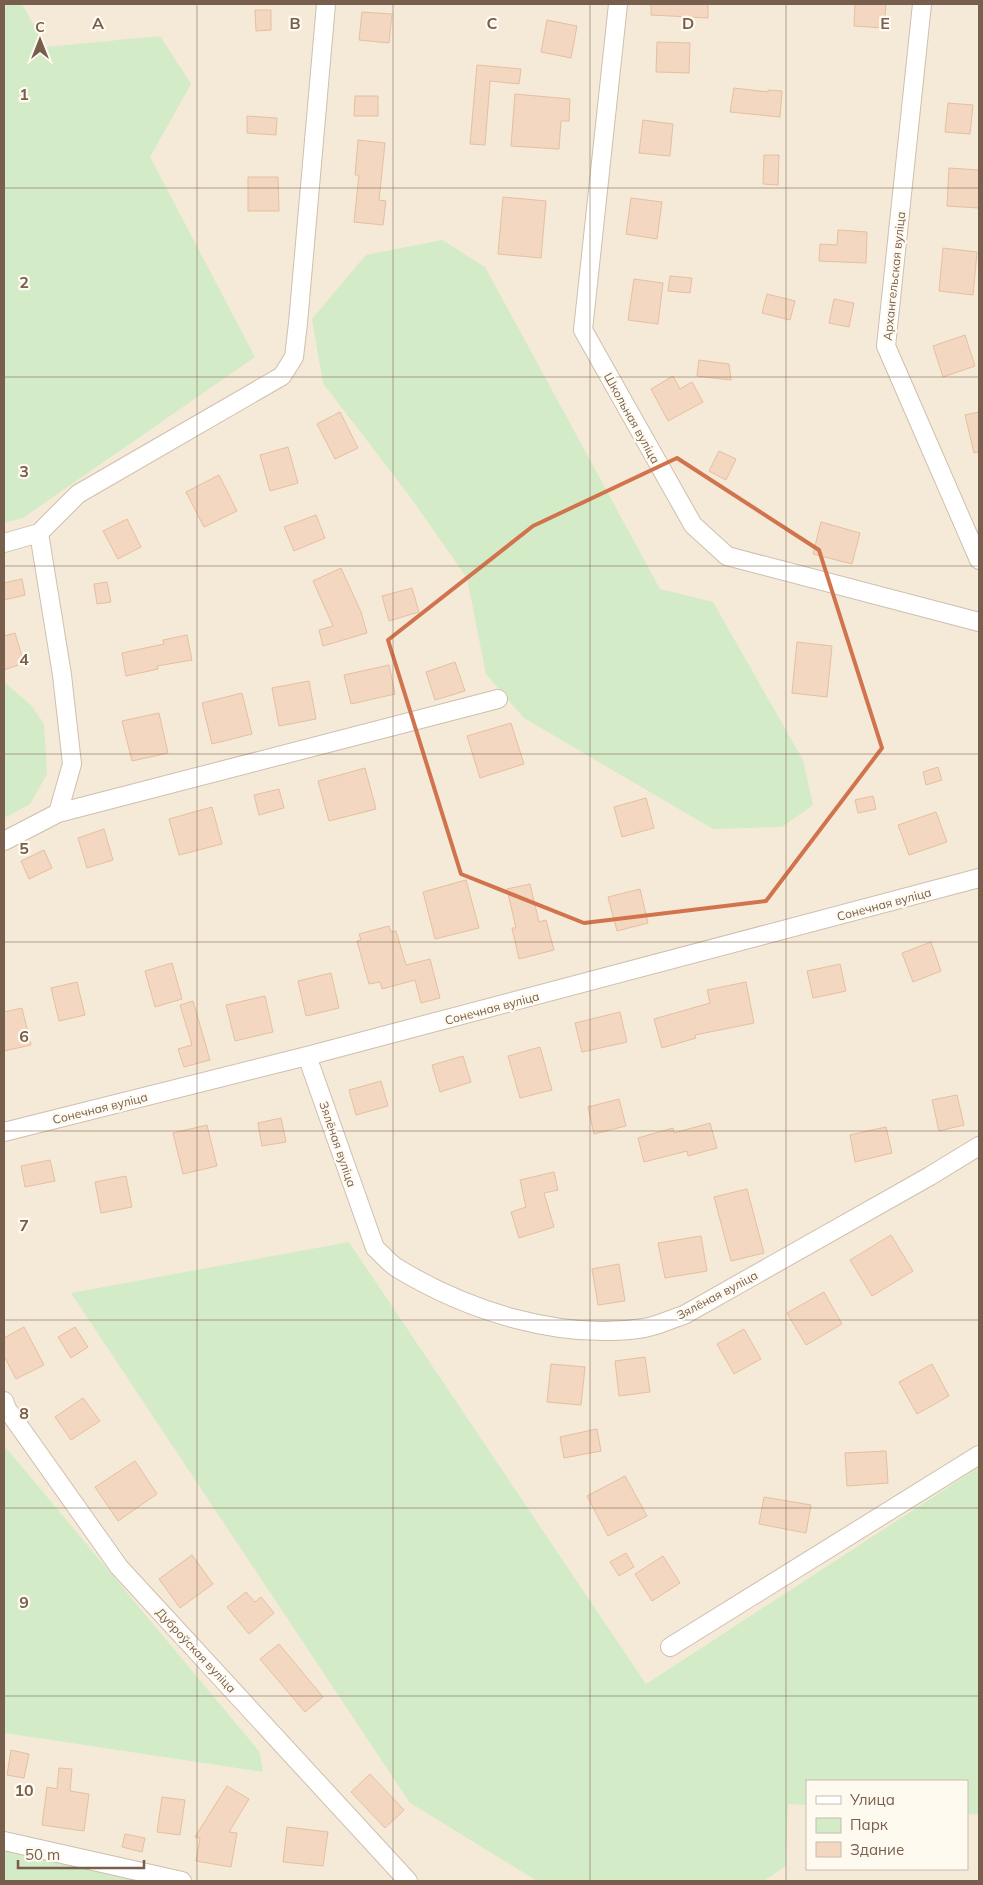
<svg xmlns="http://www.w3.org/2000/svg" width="983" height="1885" font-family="Mulish,sans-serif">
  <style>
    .residential { fill: #f5e9d7 }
    .green { fill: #d4ebc7 }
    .building { fill: #f3d7c0; stroke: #e6bfa0 }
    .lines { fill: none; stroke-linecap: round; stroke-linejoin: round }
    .street-casing { stroke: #cfbfae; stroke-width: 20 }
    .street { stroke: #fff; stroke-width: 18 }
    .marked { fill: none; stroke: #d1744e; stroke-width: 4; stroke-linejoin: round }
    .grid { fill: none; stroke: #785e4c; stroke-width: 1; stroke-opacity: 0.55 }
    .labels { text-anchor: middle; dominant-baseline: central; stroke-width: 4.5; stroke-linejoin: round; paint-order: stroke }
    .street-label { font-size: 12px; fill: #785e4c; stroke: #fffaf0 }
    .grid-label { font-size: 16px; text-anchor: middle; font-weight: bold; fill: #785e4c; stroke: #fffaf0; stroke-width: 4.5; stroke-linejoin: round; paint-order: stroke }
  </style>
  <rect width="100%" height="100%" fill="#fdf6e9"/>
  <path class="residential" d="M22 4H979V1467L646 1684 349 1242 410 1803 537 1881H173L4 1843V1733L263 1772 260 1752 4 1445V523L23 518 255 356 45 47Z
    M788 1803 807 1805V1869H967V1814L979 1815V1881H764L786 1866Z"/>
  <path class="green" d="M4 4H22L46 47 160 36 191 84 150 157 255 357 23 518 4 523Z
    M442 240 485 267 660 589 713 602 803 760 813 805 782 827 713 829 524 718 486 674 467 578 411 498 323 383 312 319 366 255Z
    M4 682 31 705 44 724 47 774 30 804 4 818Z
    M349 1242 646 1684 979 1467V1815L967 1814V1781H807V1805L788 1804 786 1866 764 1881H537L410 1803 71 1293Z
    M4 1445 260 1752 263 1772 4 1733Z
    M4 1843 173 1881H4Z"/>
  <path class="building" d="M651 4H708V18L651 15Z
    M855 4H886L884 28 854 26Z
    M255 10H271V30L256 31Z
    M362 12 392 14 389 43 359 40Z
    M547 20 577 26 571 58 541 52Z
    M657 42 690 43 689 73 656 72Z
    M477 65 521 69 519 84 490 81 485 145 470 144Z
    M734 88 768 92V90L782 91 780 117 730 112Z
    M515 94 570 99 569 121H561L559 149 511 146Z
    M355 96H378V116H354Z
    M948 103 973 105 970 134 945 132Z
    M247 116 277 118 276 135 247 133Z
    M643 120 673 124 670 156 639 153Z
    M358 140 385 143 379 200 386 201 383 225 354 222 359 175H355Z
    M764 155H779L778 185 763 184Z
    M949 168 979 170V208L947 206Z
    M248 177H278L279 211H248Z
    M503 197 546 201 541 258 498 254Z
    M631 198 662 202 657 239 626 234Z
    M838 230 867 232 866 263 819 261 820 244 837 245Z
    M943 248 977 252 973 295 939 291Z
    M670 276 692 278 690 293 668 291Z
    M634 279 663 283 658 324 628 320Z
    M767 294 795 301 790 320 762 313Z
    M834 299 854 303 849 327 829 323Z
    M965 335 975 366 943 377 933 346Z
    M699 360 729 364 731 380 697 376Z
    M673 376 680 389 692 382 703 402 668 421 651 389Z
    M340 412 358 448 335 459 317 424Z
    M979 412V452L974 453 965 415Z
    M288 447 298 483 270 491 260 455Z
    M719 451 736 459 726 480 709 471Z
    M219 475 237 511 204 527 186 492Z
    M316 515 325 538 294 551 284 527Z
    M127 519 141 547 118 559 103 531Z
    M821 522 860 533 852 564 813 554Z
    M341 568 361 612 367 633 323 646 319 630 333 626 313 581Z
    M22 579 25 595 4 600V583Z
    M107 582 111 602 97 604 94 584Z
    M412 588 419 612 389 621 382 596Z
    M15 633 24 663 4 670V636Z
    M187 635 192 660 157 666 158 669 126 676 122 653 164 644 163 640Z
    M797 642 832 646 827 697 792 693Z
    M455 662 465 691 435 700 426 672Z
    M389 665 395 694 351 704 344 675Z
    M309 681 316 719 279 726 272 688Z
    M242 693 252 734 212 744 202 703Z
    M159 713 168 753 132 761 122 721Z
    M511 723 524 764 480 778 467 736Z
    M938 767 942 780 926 785 923 772Z
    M365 768 376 809 329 821 318 781Z
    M279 789 284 808 259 815 254 795Z
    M873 796 876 809 858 813 855 800Z
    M646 798 654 828 622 837 614 807Z
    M212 807 222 844 179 855 169 819Z
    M936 812 947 842 909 855 898 825Z
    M104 829 113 860 87 868 78 838Z
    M44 850 52 868 29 879 21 861Z
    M466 880 479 928 435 939 423 892Z
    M530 884 539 922 546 920 554 950 519 959 512 928H516L507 889Z
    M640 889 648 923 617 931 608 897Z
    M389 926 391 932 396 931 406 965 430 959 440 998 421 1003 415 980 382 989 380 982 369 984 357 941 361 940 359 934Z
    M931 942 941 971 913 982 902 953Z
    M172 963 182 999 155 1007 145 971Z
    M840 964 846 991 813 998 807 971Z
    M331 973 339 1008 306 1016 298 981Z
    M77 982 85 1015 59 1021 51 988Z
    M746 982 754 1023 695 1035 696 1038 662 1048 654 1019 710 1003 707 990Z
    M265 996 273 1032 235 1041 226 1005Z
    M193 1001 210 1060 184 1067 178 1049 192 1045 180 1005Z
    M22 1008 31 1045 4 1051V1012Z
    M620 1012 627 1042 582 1052 575 1023Z
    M540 1047 552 1090 520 1098 508 1056Z
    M463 1056 471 1082 440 1092 432 1065Z
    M381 1081 388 1106 356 1115 349 1090Z
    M957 1095 964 1125 939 1131 932 1100Z
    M619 1099 626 1126 594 1134 588 1107Z
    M281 1118 286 1142 262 1146 258 1123Z
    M710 1123 717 1148 688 1156 687 1151 644 1162 638 1138 673 1128 674 1133Z
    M207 1125 217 1166 183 1174 173 1133Z
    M886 1127 892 1153 855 1162 850 1135Z
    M50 1160 55 1181 25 1187 21 1166Z
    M554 1172 558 1190 544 1193 554 1227 519 1238 511 1212 526 1207 520 1180Z
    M126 1176 132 1207 101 1213 95 1182Z
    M747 1189 764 1253 731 1261 714 1197Z
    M891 1235 913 1271 872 1296 850 1260Z
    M701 1236 707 1271 665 1278 658 1243Z
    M619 1264 625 1301 598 1305 592 1269Z
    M824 1292 842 1324 806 1345 787 1313Z
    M24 1327 44 1365 16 1379 4 1356V1338Z
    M75 1327 88 1347 71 1358 58 1337Z
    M744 1329 761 1359 734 1374 717 1344Z
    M645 1357 650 1392 619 1396 615 1361Z
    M551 1364 585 1367 581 1405 547 1402Z
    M932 1364 949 1396 917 1414 899 1382Z
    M83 1398 100 1421 71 1440 55 1417Z
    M597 1429 601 1451 564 1458 560 1437Z
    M886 1451 888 1483 847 1486 845 1453Z
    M135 1461 157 1494 118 1521 95 1487Z
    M625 1476 647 1516 608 1536 587 1496Z
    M764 1497 811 1505 806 1533 759 1524Z
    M626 1553 634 1567 619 1576 610 1562Z
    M192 1555 213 1584 180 1608 159 1579Z
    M663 1556 680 1583 652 1601 635 1574Z
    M246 1592 255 1602 261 1597 274 1613 249 1634 227 1607Z
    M279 1644 323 1697 305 1712 260 1659Z
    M11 1750 29 1754 24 1778 7 1775Z
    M59 1768 72 1769 70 1791 89 1794 84 1831 42 1825 47 1787 57 1789Z
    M370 1774 404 1810 385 1828 351 1792Z
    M227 1786 249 1799 229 1832 237 1833 231 1867 196 1861 200 1838 195 1837Z
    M162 1797 185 1800 180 1835 157 1832Z
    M287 1827 328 1832 323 1866 283 1862Z
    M125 1834 145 1838 142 1852 122 1847Z"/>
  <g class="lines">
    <defs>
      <path id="street" d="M618 4 583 330 693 525 727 556 979 622
        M922 4 886 346 979 560
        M39 533 62 675 72 764 58 813
        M4 543 39 533 78 494 282 376 294 357 298 323 326 4
        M4 841 58 813 498 699
        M307 1056 375 1248C382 1254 389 1263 397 1268 468 1311 561 1341 644 1328 657 1326 671 1319 684 1315L930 1176 979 1146
        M4 1132 307 1056 979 878
        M4 1401 7 1409 119 1567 408 1881
        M670 1647 979 1455
        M4 1841 182 1881"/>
    </defs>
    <use href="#street" class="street-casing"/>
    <use href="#street" class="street"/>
  </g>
  <path class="marked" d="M677 458 819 550 882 748 766 901 584 923 461 874 388 640 533 526Z"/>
  <path class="grid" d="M197 4V1881M393 4V1881M590 4V1881M786 4V1881M4 188H979M4 377H979M4 566H979M4 754H979M4 942H979M4 1131H979M4 1320H979M4 1508H979M4 1696H979"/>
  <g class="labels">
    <g class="street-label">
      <text transform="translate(894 276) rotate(-84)">Архангельская вуліца</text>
      <text transform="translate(632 418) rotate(61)">Школьная вуліца</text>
      <text transform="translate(884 904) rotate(-15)">Сонечная вуліца</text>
      <text transform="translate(492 1008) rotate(-15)">Сонечная вуліца</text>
      <text transform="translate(100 1108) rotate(-14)">Сонечная вуліца</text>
      <text transform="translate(338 1144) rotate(71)">Зялёная вуліца</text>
      <text transform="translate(717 1295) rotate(-28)">Зялёная вуліца</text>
      <text transform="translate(196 1650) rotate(47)">Дуброўская вуліца</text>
    </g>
  </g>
  <g class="grid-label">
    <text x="98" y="29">A</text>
    <text x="295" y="29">B</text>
    <text x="492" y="29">C</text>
    <text x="688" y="29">D</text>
    <text x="885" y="29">E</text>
    <text x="24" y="100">1</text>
    <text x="24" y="288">2</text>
    <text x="24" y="477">3</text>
    <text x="24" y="665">4</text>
    <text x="24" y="854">5</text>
    <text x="24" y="1042">6</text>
    <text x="24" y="1231">7</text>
    <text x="24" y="1419">8</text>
    <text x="24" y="1608">9</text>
    <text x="24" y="1796">10</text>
  </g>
  <rect width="983" height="1885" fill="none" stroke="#785e4c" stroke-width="10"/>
  <rect x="806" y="1780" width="162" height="90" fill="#fffaf0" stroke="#c9bcae"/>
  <rect x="816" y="1796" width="25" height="8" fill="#ffffff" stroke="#c9bcae"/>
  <text x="850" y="1805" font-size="15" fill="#785e4c">Улица</text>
  <rect x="816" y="1818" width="25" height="15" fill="#d4ebc7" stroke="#c9bcae"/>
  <text x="850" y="1830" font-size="15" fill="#785e4c">Парк</text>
  <rect x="816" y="1842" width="25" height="15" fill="#f3d7c0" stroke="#c9bcae"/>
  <text x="850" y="1855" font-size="15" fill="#785e4c">Здание</text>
  <g transform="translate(40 40)" stroke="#fffaf0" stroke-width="4" paint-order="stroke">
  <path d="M0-4L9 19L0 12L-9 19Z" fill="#785e4c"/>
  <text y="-8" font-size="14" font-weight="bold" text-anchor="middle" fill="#785e4c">С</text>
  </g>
  <path d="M18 1860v8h126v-8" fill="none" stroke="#785e4c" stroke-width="2.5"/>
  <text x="25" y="1860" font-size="15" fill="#785e4c" stroke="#fffaf0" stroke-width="4" paint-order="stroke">50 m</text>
</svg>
